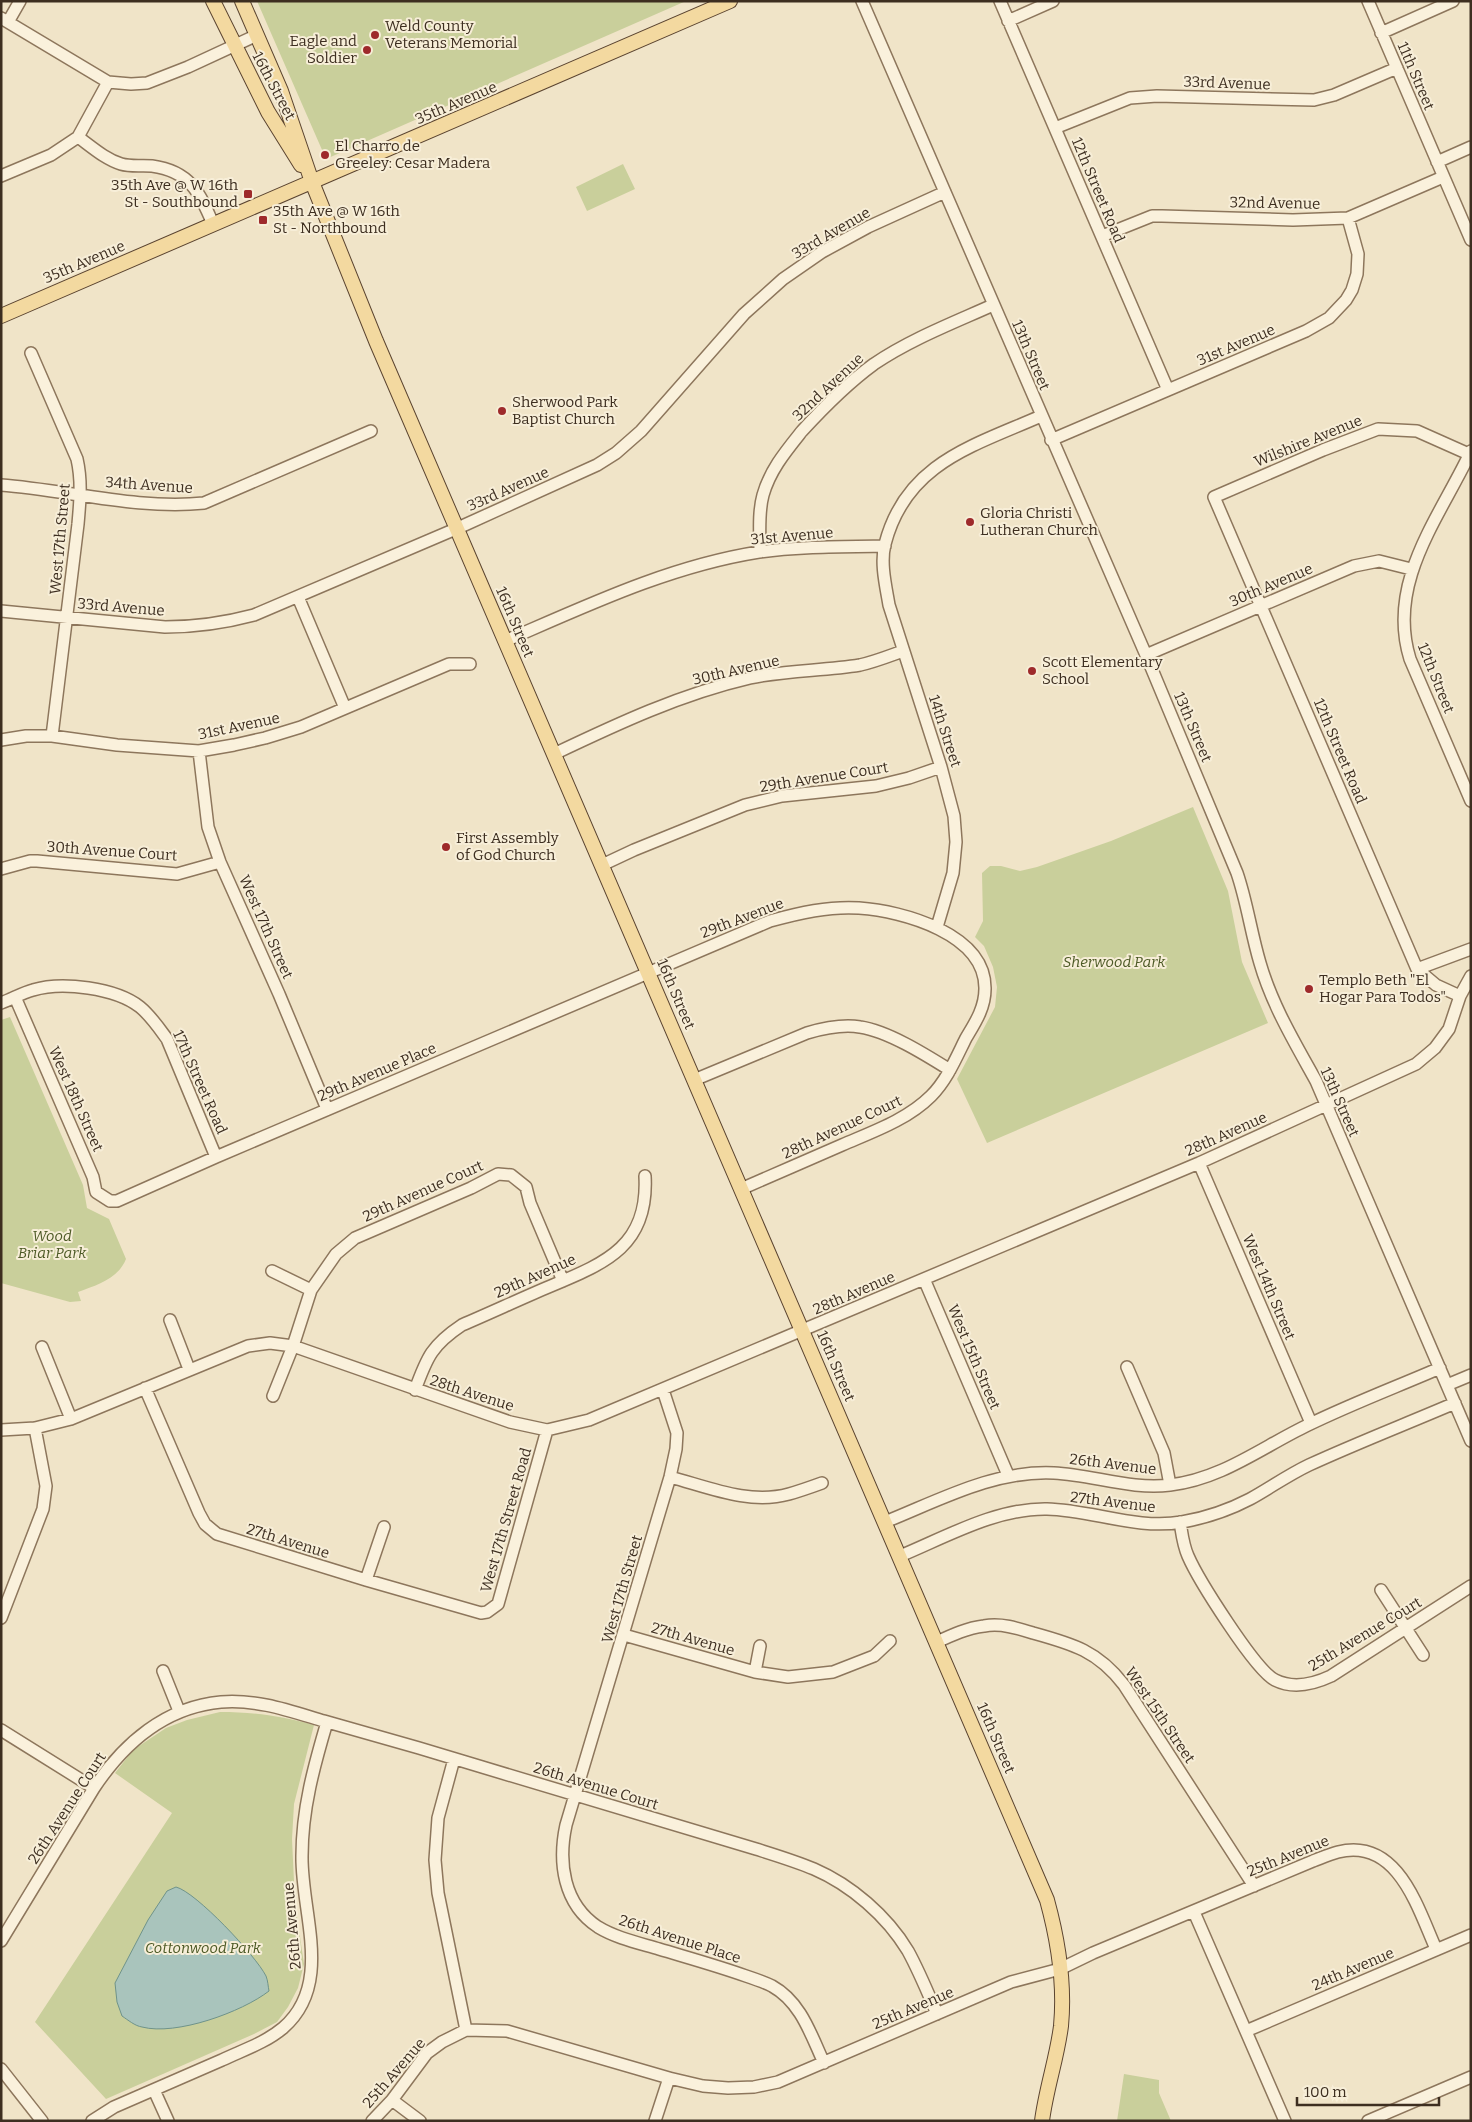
<svg xmlns="http://www.w3.org/2000/svg" width="1472" height="2122" font-family="Bitter,serif">
  <style>
    .green { fill: #c9cf9b }
    .water { fill: #a9c4bc; stroke: #6f938a }
    .lines { fill: none; stroke-linecap: round; stroke-linejoin: round }
    .minor-casing { stroke: #8d765c; stroke-width: 14 }
    .major-casing { stroke: #5b4430; stroke-width: 16 }
    .minor { stroke: #faf1dc; stroke-width: 11 }
    .major { stroke: #f3d9a0; stroke-width: 14 }
    .poi-dot { fill: #9e2a2b; stroke: #f7eed8; stroke-width: 2 }
    .labels { text-anchor: middle; dominant-baseline: central; stroke-width: 4; stroke-linejoin: round; paint-order: stroke }
    .poi-label { font-size: 15px; fill: #3d2e20; stroke: #f7eed8; text-anchor: start }
    .street-label { font-size: 15px; fill: #3d2e20; stroke: #f7eed8 }
    .park-label { font-size: 15px; font-style: italic; fill: #4d5a26; stroke: #f7eed8 }
  </style>
  <rect width="100%" height="100%" fill="#f0e4c8"/>
  <path class="green" d="M257 1H686L326 159Z
    M623 164 635 189 587 211 576 187Z
    M1193 807 1228 891 1242 962 1268 1023 987 1143 957 1079 995 1007 997 987 993 967 984 946 975 937 983 921 982 873 990 866H1001L1020 871 1037 867 1111 841Z
    M10 1017 83 1185 87 1208 109 1219 126 1259C118 1279 97 1285 78 1292L81 1301 70 1302 1 1283V1020Z
    M220 1712C254 1712 281 1716 314 1725L294 1804 292 1839 295 1903 304 1964 298 1988 288 2007 277 2022 254 2034 106 2099 35 2022 172 1813 115 1773 133 1750 166 1728 187 1720Z
    M1124 2074 1159 2080V2093L1171 2121H1117Z"/>
  <path class="water" d="M176 1887C196 1892 256 1956 266 1976 268 1981 268 1986 269 1991 242 2012 176 2036 142 2027 135 2026 128 2020 122 2016L117 2002 115 1983 148 1920 167 1891Z"/>
  <g class="lines">
    <defs>
      <path id="minor" d="M862 1 1146 655 1237 873C1247 902 1251 933 1260 963 1272 1005 1295 1043 1316 1081L1471 1441
        M1000 1 1168 390
        M1368 1 1471 240
        M1 18 108 82 131 84 147 83 188 67 257 35
        M1008 21 1053 1
        M8 22 20 1
        M1381 33 1453 1
        M1055 128 1130 98 1157 96 1314 100 1334 95 1397 68
        M78 137C92 147 105 159 121 164 131 167 142 165 152 166 190 171 200 193 213 224
        M1437 162 1471 147
        M1 176 51 155 78 137 108 82
        M1102 236 1152 216H1162L1293 220 1348 218 1443 177
        M31 353 77 459C82 481 80 502 78 524L52 736
        M1051 440 1306 331 1329 318 1346 300 1352 290 1357 274 1358 254 1348 218
        M1471 451C1440 517 1386 582 1410 659L1471 801
        M1 485C67 490 139 510 204 503L371 431
        M760 552C760 534 758 513 763 495 770 470 786 451 802 431 824 407 848 383 874 364 911 339 953 323 993 305
        M298 597 345 708
        M1 611 165 627C196 627 224 623 254 615L458 528 597 465 616 453 641 431 744 314 783 279 822 252 868 227 945 192
        M505 641C588 605 670 566 759 552 801 546 843 547 885 546
        M1146 655 1354 566 1379 561 1411 569
        M1 740 26 736H52L117 745 199 751 234 745 265 738 301 727 449 664H470
        M199 751 208 827 220 862 279 994 327 1109
        M554 754C617 724 681 694 750 678 786 670 823 671 860 665 874 662 889 656 903 651
        M602 865 634 850 745 805 782 796 876 786 909 778 941 767
        M1 869 30 861H37L177 874 220 862
        M937 927 953 873 956 842 954 816 941 767 889 605C886 587 880 563 885 544 906 463 973 446 1041 416
        M1417 969 1471 949
        M1460 996 1436 985 1417 969 1214 497 1323 450 1378 429 1417 431 1471 455
        M15 997 93 1177 96 1192 110 1201H117L216 1157 770 921C799 913 829 906 859 908 903 911 986 934 985 989 985 1008 975 1023 966 1038 956 1058 947 1080 931 1096 907 1120 872 1132 842 1145 808 1160 775 1174 741 1189
        M1 1003C12 999 22 993 33 990 62 981 116 988 140 1007 151 1016 159 1028 167 1039L216 1157
        M694 1080 807 1033C824 1028 842 1024 860 1027 888 1031 926 1055 950 1070
        M1199 1163 1311 1423
        M272 1271 311 1290
        M924 1279 1008 1475
        M170 1320 189 1369
        M42 1347 71 1419
        M1127 1367 1164 1453 1170 1485
        M1447 1385 1471 1375
        M145 1388 199 1513 205 1524 217 1534 366 1580 481 1613 487 1612 498 1604 547 1430
        M415 1390C427 1357 432 1345 462 1325 490 1313 518 1300 546 1288 603 1264 649 1248 645 1176
        M663 1390 677 1433 676 1449 670 1477 566 1825C558 1862 563 1904 598 1927 616 1938 639 1943 659 1949 689 1958 718 1966 746 1976 755 1979 764 1982 772 1986 801 2002 811 2035 824 2063
        M273 1396 293 1346 311 1290 336 1254 355 1238 471 1188 498 1174 511 1175 526 1187 530 1203 563 1281
        M1 1430 35 1428 71 1419 248 1346 270 1343 293 1346 510 1422 547 1430 589 1420 1199 1163 1416 1064 1435 1048 1449 1029 1460 996 1471 976
        M670 1477C708 1487 749 1505 789 1494 800 1491 811 1487 822 1483
        M885 1522C940 1500 994 1470 1054 1473 1093 1475 1132 1490 1170 1485 1222 1479 1262 1447 1308 1425 1351 1404 1396 1387 1440 1368
        M1180 1522C1182 1534 1183 1545 1188 1556 1198 1579 1255 1670 1275 1680 1293 1689 1314 1684 1331 1676L1471 1586
        M900 1556C946 1537 996 1508 1047 1509 1092 1510 1137 1530 1182 1522 1205 1518 1229 1510 1250 1499 1270 1488 1288 1475 1309 1465 1357 1443 1406 1424 1455 1403
        M366 1580 384 1527
        M1381 1590 1423 1655
        M1 1618 43 1509 46 1486 35 1428
        M624 1635 755 1672 788 1677 833 1672 874 1656 890 1641
        M937 1642C952 1635 967 1628 984 1626 1001 1623 1017 1628 1033 1633 1073 1644 1098 1651 1124 1685L1254 1886
        M163 1671 179 1711
        M755 1672 760 1646
        M1 1730 94 1788
        M454 1759 438 1818 435 1860 438 1893 466 2030
        M1194 1912 1285 2121
        M1 1941 94 1788C124 1743 166 1707 221 1702 257 1699 290 1711 324 1721 355 1730 387 1739 419 1748 531 1782 643 1815 756 1849 775 1855 795 1861 814 1869 851 1885 887 1916 908 1951 919 1971 928 1993 937 2014
        M1246 2031 1471 1935
        M1 2069 42 2121
        M154 2090 168 2121
        M392 2100 420 2121
        M92 2121 114 2107C150 2091 186 2076 222 2060 243 2050 265 2043 283 2028 334 1984 301 1913 302 1856 302 1809 314 1766 327 1722
        M372 2121 392 2100 427 2053 442 2042 466 2030 507 2031 669 2078 703 2086 728 2088 754 2087 778 2082 1011 1982 1060 1969 1093 1953 1313 1861C1321 1858 1330 1854 1338 1852 1398 1837 1418 1909 1436 1949
        M655 2121 669 2078
        M1368 2121 1471 2077"/>
      <path id="major" d="M213 1 268 112 301 165
        M242 1 281 91 312 182 376 341 1047 1900C1058 1940 1065 1984 1061 2026 1057 2058 1046 2089 1042 2121
        M1 316 730 1"/>
    </defs>
    <use href="#minor" class="minor-casing"/>
    <use href="#major" class="major-casing"/>
    <use href="#minor" class="minor"/>
    <use href="#major" class="major"/>
  </g>
  <g class="poi-dot">
    <circle cx="375" cy="35" r="5"/>
    <circle cx="367" cy="50" r="5"/>
    <circle cx="325" cy="155" r="5"/>
    <rect x="243" y="189" width="10" height="10" rx="2.5"/>
    <rect x="258" y="215" width="10" height="10" rx="2.5"/>
    <circle cx="502" cy="411" r="5"/>
    <circle cx="970" cy="522" r="5"/>
    <circle cx="1032" cy="671" r="5"/>
    <circle cx="446" cy="847" r="5"/>
    <circle cx="1309" cy="989" r="5"/>
  </g>
  <g class="labels">
    <g class="poi-label">
      <text x="385" y="26">Weld County<tspan x="385" dy="17">Veterans Memorial</tspan></text>
      <text x="357" y="41" text-anchor="end">Eagle and<tspan x="357" dy="17">Soldier</tspan></text>
      <text x="335" y="146">El Charro de<tspan x="335" dy="17">Greeley: Cesar Madera</tspan></text>
      <text x="238" y="185" text-anchor="end">35th Ave @ W 16th<tspan x="238" dy="17">St - Southbound</tspan></text>
      <text x="273" y="211">35th Ave @ W 16th<tspan x="273" dy="17">St - Northbound</tspan></text>
      <text x="512" y="402">Sherwood Park<tspan x="512" dy="17">Baptist Church</tspan></text>
      <text x="980" y="513">Gloria Christi<tspan x="980" dy="17">Lutheran Church</tspan></text>
      <text x="1042" y="662">Scott Elementary<tspan x="1042" dy="17">School</tspan></text>
      <text x="456" y="838">First Assembly<tspan x="456" dy="17">of God Church</tspan></text>
      <text x="1319" y="980">Templo Beth "El<tspan x="1319" dy="17">Hogar Para Todos"</tspan></text>
    </g>
    <g class="street-label">
      <text transform="translate(1416 76) rotate(67)">11th Street</text>
      <text transform="translate(1227 83) rotate(2)">33rd Avenue</text>
      <text transform="translate(274 86) rotate(62)">16th Street</text>
      <text transform="translate(456 103) rotate(-23)">35th Avenue</text>
      <text transform="translate(1098 190) rotate(67)">12th Street Road</text>
      <text transform="translate(1275 203) rotate(1)">32nd Avenue</text>
      <text transform="translate(831 233) rotate(-30)">33rd Avenue</text>
      <text transform="translate(84 262) rotate(-23)">35th Avenue</text>
      <text transform="translate(1236 345) rotate(-23)">31st Avenue</text>
      <text transform="translate(1031 355) rotate(67)">13th Street</text>
      <text transform="translate(828 387) rotate(-43)">32nd Avenue</text>
      <text transform="translate(1308 441) rotate(-22)">Wilshire Avenue</text>
      <text transform="translate(149 485) rotate(4)">34th Avenue</text>
      <text transform="translate(508 489) rotate(-24)">33rd Avenue</text>
      <text transform="translate(792 536) rotate(-5)">31st Avenue</text>
      <text transform="translate(60 539) rotate(-85)">West 17th Street</text>
      <text transform="translate(1271 585) rotate(-23)">30th Avenue</text>
      <text transform="translate(121 607) rotate(5)">33rd Avenue</text>
      <text transform="translate(515 622) rotate(67)">16th Street</text>
      <text transform="translate(736 670) rotate(-13)">30th Avenue</text>
      <text transform="translate(1436 678) rotate(68)">12th Street</text>
      <text transform="translate(239 726) rotate(-12)">31st Avenue</text>
      <text transform="translate(1193 727) rotate(67)">13th Street</text>
      <text transform="translate(945 731) rotate(72)">14th Street</text>
      <text transform="translate(1340 751) rotate(67)">12th Street Road</text>
      <text transform="translate(824 777) rotate(-9)">29th Avenue Court</text>
      <text transform="translate(112 851) rotate(4)">30th Avenue Court</text>
      <text transform="translate(742 918) rotate(-21)">29th Avenue</text>
      <text transform="translate(266 927) rotate(66)">West 17th Street</text>
      <text transform="translate(676 994) rotate(67)">16th Street</text>
      <text transform="translate(377 1072) rotate(-23)">29th Avenue Place</text>
      <text transform="translate(200 1082) rotate(66)">17th Street Road</text>
      <text transform="translate(76 1099) rotate(66)">West 18th Street</text>
      <text transform="translate(1340 1102) rotate(66)">13th Street</text>
      <text transform="translate(842 1127) rotate(-25)">28th Avenue Court</text>
      <text transform="translate(1226 1134) rotate(-24)">28th Avenue</text>
      <text transform="translate(423 1191) rotate(-24)">29th Avenue Court</text>
      <text transform="translate(535 1276) rotate(-24)">29th Avenue</text>
      <text transform="translate(1269 1287) rotate(67)">West 14th Street</text>
      <text transform="translate(854 1293) rotate(-23)">28th Avenue</text>
      <text transform="translate(974 1357) rotate(67)">West 15th Street</text>
      <text transform="translate(836 1366) rotate(67)">16th Street</text>
      <text transform="translate(472 1393) rotate(18)">28th Avenue</text>
      <text transform="translate(1113 1464) rotate(7)">26th Avenue</text>
      <text transform="translate(1113 1502) rotate(7)">27th Avenue</text>
      <text transform="translate(506 1520) rotate(-74)">West 17th Street Road</text>
      <text transform="translate(288 1541) rotate(17)">27th Avenue</text>
      <text transform="translate(622 1589) rotate(-74)">West 17th Street</text>
      <text transform="translate(1365 1634) rotate(-31)">25th Avenue Court</text>
      <text transform="translate(693 1639) rotate(16)">27th Avenue</text>
      <text transform="translate(1160 1715) rotate(56)">West 15th Street</text>
      <text transform="translate(996 1738) rotate(67)">16th Street</text>
      <text transform="translate(596 1786) rotate(17)">26th Avenue Court</text>
      <text transform="translate(67 1808) rotate(-57)">26th Avenue Court</text>
      <text transform="translate(1288 1856) rotate(-22)">25th Avenue</text>
      <text transform="translate(292 1926) rotate(-95)">26th Avenue</text>
      <text transform="translate(680 1939) rotate(18)">26th Avenue Place</text>
      <text transform="translate(1353 1969) rotate(-23)">24th Avenue</text>
      <text transform="translate(913 2008) rotate(-23)">25th Avenue</text>
      <text transform="translate(394 2073) rotate(-49)">25th Avenue</text>
    </g>
    <g class="park-label">
      <text x="1114" y="962">Sherwood Park</text>
      <text x="52" y="1236">Wood<tspan x="52" dy="17">Briar Park</tspan></text>
      <text x="203" y="1948">Cottonwood Park</text>
    </g>
  </g>
  <rect width="1472" height="2122" fill="none" stroke="#3d2e20" stroke-width="5"/>
  <path d="M1297 2097v8h142v-8" fill="none" stroke="#3d2e20" stroke-width="2.5"/>
  <text x="1304" y="2097" font-size="15" fill="#3d2e20" stroke="#f7eed8" stroke-width="4" paint-order="stroke">100 m</text>
</svg>
